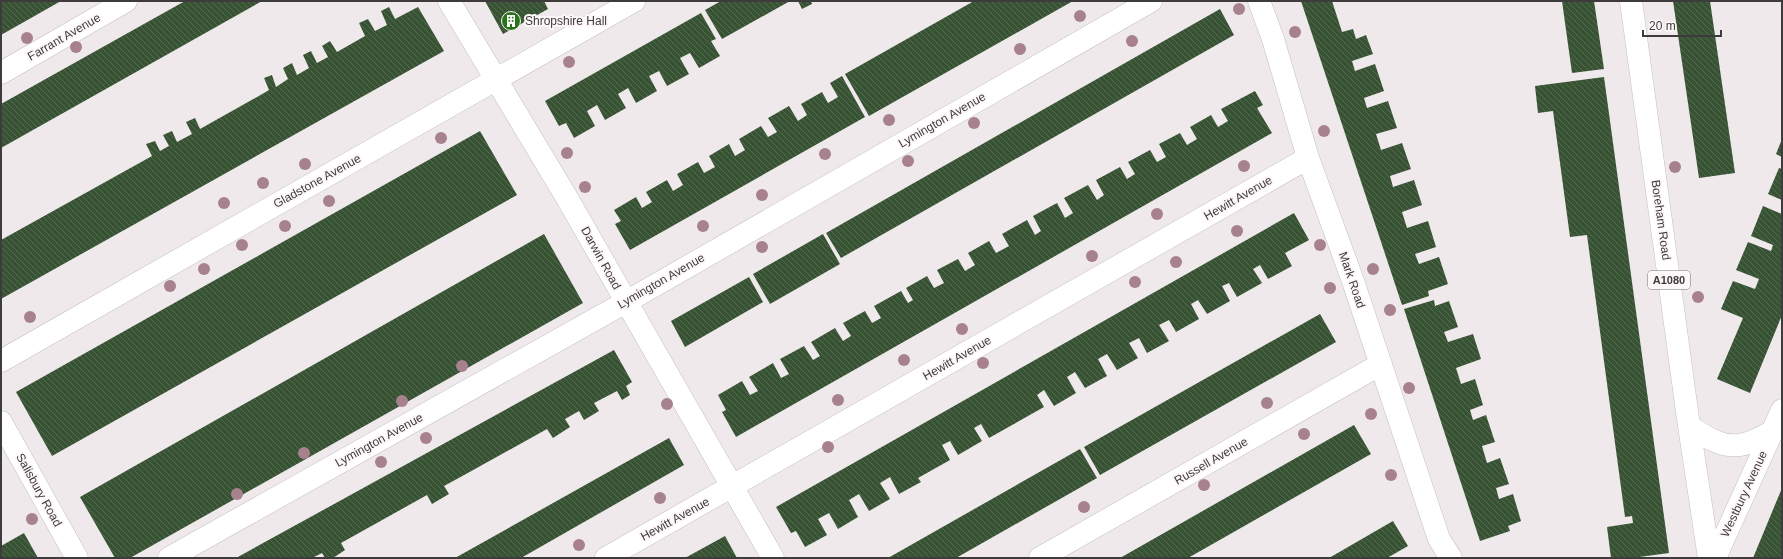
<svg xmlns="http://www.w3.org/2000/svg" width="1783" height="559" font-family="Arial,sans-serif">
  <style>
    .building { fill: url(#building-back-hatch) }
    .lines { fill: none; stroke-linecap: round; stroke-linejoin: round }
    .street-casing { stroke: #c5bfc0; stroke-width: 23 }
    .primary-casing { stroke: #c5bfc0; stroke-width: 23 }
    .street { stroke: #fff; stroke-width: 22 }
    .primary { stroke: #fff; stroke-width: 22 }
    .tree { fill: #a7828c }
    .labels { text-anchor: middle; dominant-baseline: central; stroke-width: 4; stroke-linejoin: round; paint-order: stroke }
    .shield { fill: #fdf7f8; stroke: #777374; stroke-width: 1 }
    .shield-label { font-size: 11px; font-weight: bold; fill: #3d3b3b }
    .poi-label { font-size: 12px; fill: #3d3b3b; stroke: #fdf7f8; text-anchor: start }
    .street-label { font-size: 12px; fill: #3d3b3b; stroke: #fdf7f8 }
  </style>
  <defs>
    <pattern id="building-back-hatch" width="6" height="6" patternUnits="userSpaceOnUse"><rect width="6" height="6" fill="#375333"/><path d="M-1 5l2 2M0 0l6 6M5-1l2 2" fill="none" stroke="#536a50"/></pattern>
  </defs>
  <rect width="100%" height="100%" fill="#f0e9eb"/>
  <path class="building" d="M1 1H61L1 35Z
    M185 1H262L1 148V104Z
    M485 1H544L548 9 503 34Z
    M721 1H790L722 39 705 10Z
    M798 1H811L812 4 802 9Z
    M974 1H1073L869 116 845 74Z
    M1301 1H1332L1342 32 1353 29 1356 39 1366 35 1373 54 1352 61 1355 71 1375 64 1384 91 1364 98 1367 108 1388 101 1397 128 1376 134 1381 150 1402 143 1411 169 1390 176 1393 187 1414 180 1422 205 1402 212 1407 228 1428 221 1436 247 1415 254 1419 264 1439 257 1448 284 1428 291 1429 296 1402 305Z
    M1562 1H1594L1604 69 1572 73Z
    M1673 1H1710L1735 173 1699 178Z
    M389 7 395 19 418 7 444 51 1 299V240L152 156 146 144 155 141 160 151 167 147 169 146 163 135 172 131 177 142 192 134 186 122 195 118 200 129 264 93 269 90 264 78 272 75 276 87 288 79 283 68 292 63 297 75 309 68 303 55 311 51 317 63 328 57 322 46 330 41 337 52 365 36 359 23 368 19 375 31 387 25 381 11Z
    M1220 9 1234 35 841 258 826 233Z
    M701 13 716 39 711 41 720 56 699 68 690 53 680 58 689 74 667 86 659 71 649 76 657 91 636 103 628 88 618 94 626 108 605 120 597 105 587 111 595 126 574 138 566 123 559 126 545 101Z
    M842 76 865 117 630 250 615 224 621 221 614 210 636 197 642 208 652 202 646 192 667 180 673 191 683 185 677 174 698 162 704 173 715 167 709 156 729 144 735 156 745 150 739 139 761 126 768 137 777 132 768 118 789 106 798 121 807 115 801 104 822 92 828 103 838 97 830 83Z
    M1604 77 1669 553 1632 558H1611L1607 527 1633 523 1632 516 1625 517 1587 235 1570 237 1553 111 1538 113 1535 86Z
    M1255 91 1263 105 1257 108 1272 133 736 437 722 412 726 410 718 395 742 381 750 395 758 391 749 377 773 363 781 378 789 374 780 359 804 346 813 360 820 356 811 342 835 328 843 341 851 336 843 323 865 311 872 323 881 318 874 306 901 291 908 303 913 300 906 288 927 276 934 288 944 283 937 270 958 259 965 271 975 265 968 253 989 241 996 253 1009 246 1002 234 1027 220 1035 235 1041 231 1033 216 1057 203 1065 218 1073 213 1064 198 1088 185 1097 200 1104 195 1096 180 1120 167 1127 179 1135 174 1128 162 1150 150 1157 162 1166 157 1159 144 1180 133 1187 145 1197 139 1190 127 1211 115 1218 127 1228 121 1221 109Z
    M480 131 517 195 52 456 16 392Z
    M1782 139V157L1776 154Z
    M1779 168 1782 169V200L1768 194Z
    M1763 206 1782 214V315L1750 393 1717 379 1743 318 1721 309 1733 281 1755 289 1759 279 1736 270 1748 242 1771 251 1773 245 1751 236Z
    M1294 213 1309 240 1285 253 1292 266 1268 279 1260 265 1253 269 1262 283 1237 297 1229 283 1222 286 1230 301 1207 314 1198 300 1191 304 1199 319 1176 332 1169 320 1159 325 1169 341 1147 353 1139 338 1129 343 1138 358 1117 370 1107 354 1098 359 1107 376 1085 388 1075 372 1067 377 1076 393 1054 406 1044 390 1037 395 1044 407 989 438 981 424 974 428 982 441 958 455 950 441 942 445 950 460 918 478 921 482 899 494 890 477 880 483 890 499 869 511 859 494 849 500 858 517 838 529 829 513 818 519 827 535 805 547 796 531 791 533 776 507Z
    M544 234 583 303 130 558H115L80 497Z
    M823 234 840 264 770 304 753 274Z
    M749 277 763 302 685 347 671 321Z
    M1434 300 1435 306 1449 301 1458 327 1444 332 1448 342 1473 334 1481 359 1456 368 1461 384 1475 379 1483 405 1470 410 1473 420 1486 415 1495 442 1482 446 1487 463 1500 458 1509 484 1496 488 1499 499 1513 494 1521 521 1508 526 1510 531 1480 541 1404 309Z
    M1320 314 1336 342 1100 475 1084 447Z
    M614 350 632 382 626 386 630 395 622 400 617 391 594 403 599 411 584 420 579 411 565 419 570 427 553 438 547 429 466 474 444 486 449 494 432 504 427 495 341 543 345 550 333 558H325L322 553 312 558H236Z
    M1354 425 1371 454 1188 558H1120Z
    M669 438 684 465 521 558H455Z
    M1080 449 1097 478 956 558H888Z
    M1782 488V558H1753Z
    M1393 521 1408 546 1387 558H1329Z
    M24 533 38 558H1V546Z
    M725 536 737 558H685Z"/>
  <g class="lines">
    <defs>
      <path id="street" d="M449 1 567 198 773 558
        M1259 1 1273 39 1308 158 1353 281 1439 539 1451 558
        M1 73 126 1
        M1 361 634 1
        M1 422 77 558
        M169 558 626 302 1151 1
        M606 558 1308 158
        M1040 558 1381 364"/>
      <path id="primary" d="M1631 1 1689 426 1709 558
        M1689 426C1724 449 1737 453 1774 430
        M1715 558 1782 410"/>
    </defs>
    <use href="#street" class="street-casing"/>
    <use href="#primary" class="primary-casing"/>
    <use href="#street" class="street"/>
    <use href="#primary" class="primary"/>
  </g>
  <g class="tree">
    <circle cx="1239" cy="9" r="6"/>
    <circle cx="1080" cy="16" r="6"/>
    <circle cx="1295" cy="32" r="6"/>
    <circle cx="27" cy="38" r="6"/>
    <circle cx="1132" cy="41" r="6"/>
    <circle cx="76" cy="47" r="6"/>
    <circle cx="1020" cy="49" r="6"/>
    <circle cx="569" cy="62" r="6"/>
    <circle cx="889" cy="120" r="6"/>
    <circle cx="974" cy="123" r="6"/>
    <circle cx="1324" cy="131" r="6"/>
    <circle cx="441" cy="138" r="6"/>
    <circle cx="567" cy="153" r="6"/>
    <circle cx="825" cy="154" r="6"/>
    <circle cx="908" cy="161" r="6"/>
    <circle cx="305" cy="164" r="6"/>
    <circle cx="1244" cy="166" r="6"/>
    <circle cx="1675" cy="167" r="6"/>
    <circle cx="263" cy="183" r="6"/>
    <circle cx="585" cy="187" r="6"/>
    <circle cx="762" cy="195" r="6"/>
    <circle cx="329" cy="201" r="6"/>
    <circle cx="224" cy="203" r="6"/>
    <circle cx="1157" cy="214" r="6"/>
    <circle cx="285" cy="226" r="6"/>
    <circle cx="703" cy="226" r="6"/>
    <circle cx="1237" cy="231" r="6"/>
    <circle cx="242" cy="245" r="6"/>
    <circle cx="1320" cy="245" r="6"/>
    <circle cx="762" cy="247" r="6"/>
    <circle cx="1092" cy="256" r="6"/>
    <circle cx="1176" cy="262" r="6"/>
    <circle cx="204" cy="269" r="6"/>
    <circle cx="1373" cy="269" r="6"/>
    <circle cx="1135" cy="282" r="6"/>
    <circle cx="170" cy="286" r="6"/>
    <circle cx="1330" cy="288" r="6"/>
    <circle cx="1698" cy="297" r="6"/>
    <circle cx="1390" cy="310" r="6"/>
    <circle cx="30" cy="317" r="6"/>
    <circle cx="962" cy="329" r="6"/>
    <circle cx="904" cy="360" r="6"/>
    <circle cx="983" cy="363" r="6"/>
    <circle cx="462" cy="366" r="6"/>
    <circle cx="1409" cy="388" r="6"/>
    <circle cx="838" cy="400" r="6"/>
    <circle cx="402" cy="401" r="6"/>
    <circle cx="1267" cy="403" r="6"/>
    <circle cx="667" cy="404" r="6"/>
    <circle cx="1371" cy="414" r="6"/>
    <circle cx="1304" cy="434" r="6"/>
    <circle cx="426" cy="438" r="6"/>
    <circle cx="828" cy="447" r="6"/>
    <circle cx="304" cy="453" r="6"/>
    <circle cx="381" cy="462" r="6"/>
    <circle cx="1391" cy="475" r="6"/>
    <circle cx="1204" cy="485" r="6"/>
    <circle cx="237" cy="494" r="6"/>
    <circle cx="660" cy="498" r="6"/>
    <circle cx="1084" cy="507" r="6"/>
    <circle cx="32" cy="519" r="6"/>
    <circle cx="579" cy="545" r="6"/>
  </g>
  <defs>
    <symbol id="building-disc" viewBox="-11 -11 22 22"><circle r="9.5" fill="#27741a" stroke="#fdf7f8"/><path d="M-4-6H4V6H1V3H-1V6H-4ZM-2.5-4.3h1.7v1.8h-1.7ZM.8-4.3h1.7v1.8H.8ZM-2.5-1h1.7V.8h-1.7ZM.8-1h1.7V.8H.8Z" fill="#fff"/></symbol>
  </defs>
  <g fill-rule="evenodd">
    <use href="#building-disc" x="500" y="10" width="22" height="22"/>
  </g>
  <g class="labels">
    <rect class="shield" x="1648" y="271" width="42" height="18" rx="3"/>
    <g class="shield-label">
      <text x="1669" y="280">A1080</text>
    </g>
    <g class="poi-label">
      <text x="525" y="21">Shropshire Hall</text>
    </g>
    <g class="street-label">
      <text transform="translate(64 37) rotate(-30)">Farrant Avenue</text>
      <text transform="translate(942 120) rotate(-30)">Lymington Avenue</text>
      <text transform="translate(317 181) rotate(-29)">Gladstone Avenue</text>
      <text transform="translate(1238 198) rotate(-30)">Hewitt Avenue</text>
      <text transform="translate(1661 220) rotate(82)">Boreham Road</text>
      <text transform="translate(601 258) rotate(61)">Darwin Road</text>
      <text transform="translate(1352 280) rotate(71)">Mark Road</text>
      <text transform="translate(661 281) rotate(-30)">Lymington Avenue</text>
      <text transform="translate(957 358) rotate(-30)">Hewitt Avenue</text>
      <text transform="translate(379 440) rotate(-29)">Lymington Avenue</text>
      <text transform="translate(1211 461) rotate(-30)">Russell Avenue</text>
      <text transform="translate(39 490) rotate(61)">Salisbury Road</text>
      <text transform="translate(1744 494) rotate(-65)">Westbury Avenue</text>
      <text transform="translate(675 519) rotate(-29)">Hewitt Avenue</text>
    </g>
  </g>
  <rect width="1783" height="559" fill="none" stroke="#3d3b3b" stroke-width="4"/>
  <path d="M1643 30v6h78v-6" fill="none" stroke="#3d3b3b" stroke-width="2"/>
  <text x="1649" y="30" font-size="12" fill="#3d3b3b" stroke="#fdf7f8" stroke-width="3" paint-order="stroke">20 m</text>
</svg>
